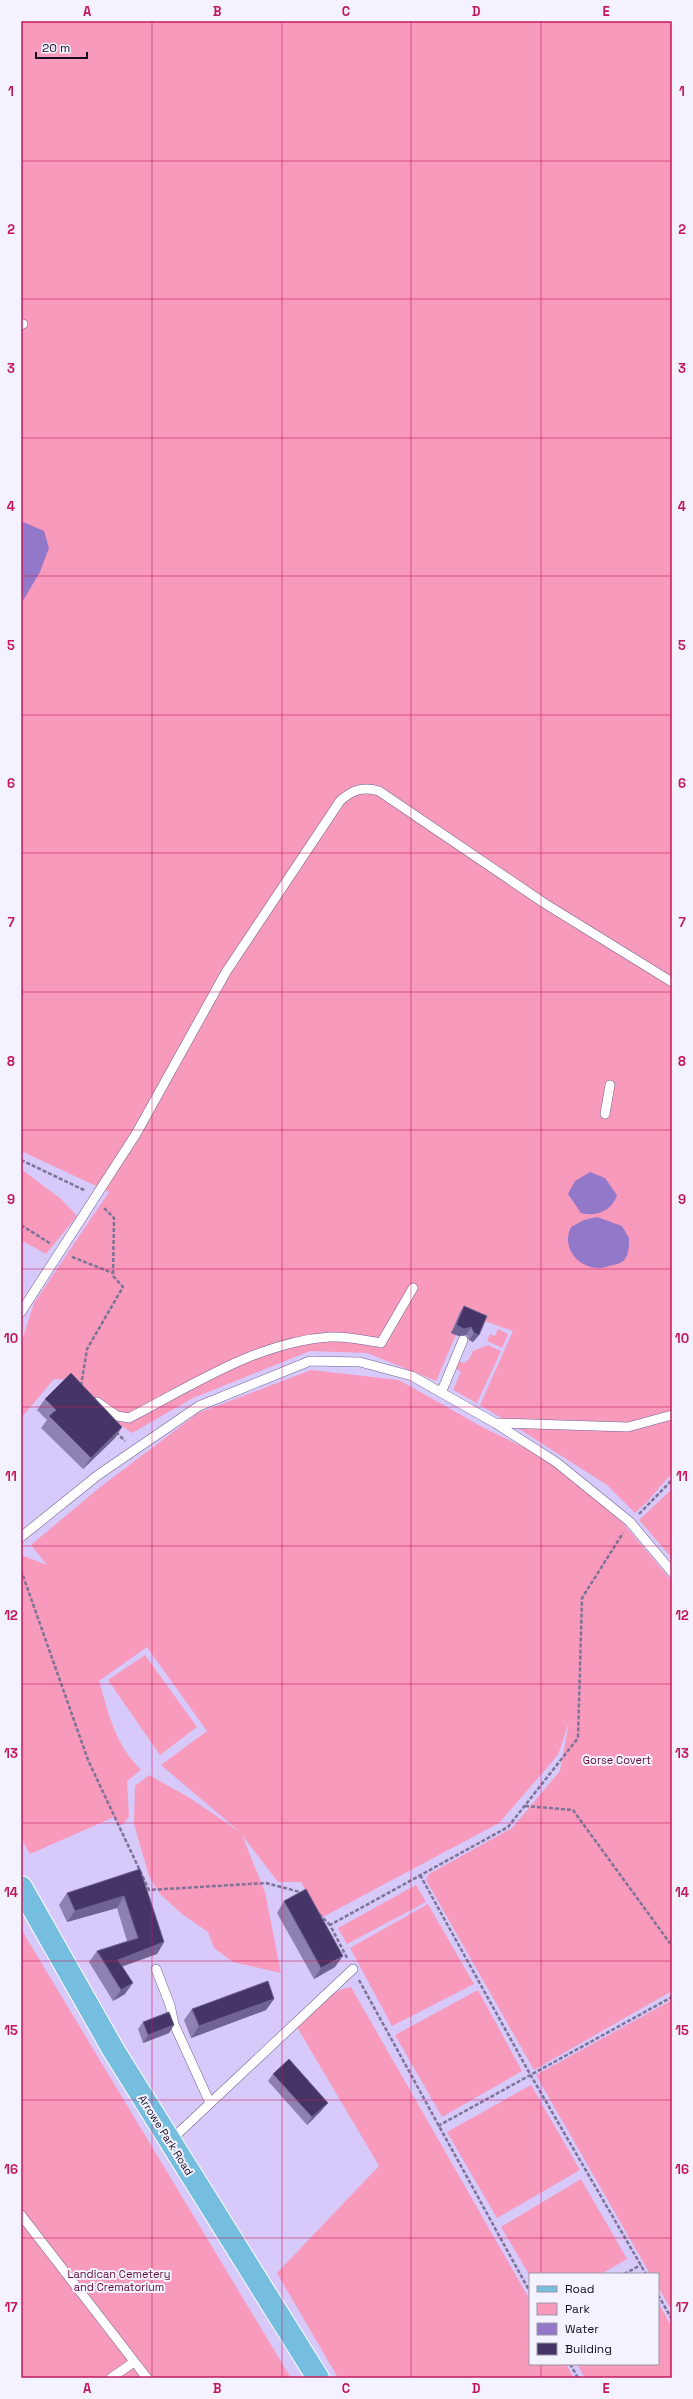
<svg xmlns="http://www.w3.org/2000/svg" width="693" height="2399" font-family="'Space Grotesk',sans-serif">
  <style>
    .green { fill: #f79abc }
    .water { fill: #9178c8 }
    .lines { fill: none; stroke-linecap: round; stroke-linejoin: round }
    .lane-casing { stroke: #6f5f94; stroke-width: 10 }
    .primary-casing { stroke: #fff; stroke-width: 24 }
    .path { stroke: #7c7396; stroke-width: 2.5; stroke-dasharray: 4 2; stroke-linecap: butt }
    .lane { stroke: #fff; stroke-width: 9 }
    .primary { stroke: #76bee0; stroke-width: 22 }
    .wall { fill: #8e80b0 }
    .shaded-wall { fill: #706292 }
    .building { fill: #443566; stroke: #706292 }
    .grid { fill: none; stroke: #c2185b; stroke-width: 1; stroke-opacity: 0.55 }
    .labels { text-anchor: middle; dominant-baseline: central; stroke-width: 4; stroke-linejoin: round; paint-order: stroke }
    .park-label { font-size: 11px; fill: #610e37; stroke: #f4f2fe }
    .street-label { font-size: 11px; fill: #150f23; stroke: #f4f2fe }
    .neatline { fill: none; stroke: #c2185b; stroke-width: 1.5 }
    .grid-label { font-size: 13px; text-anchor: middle; font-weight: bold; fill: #c2185b }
  </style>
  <rect width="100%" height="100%" fill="#d7cafa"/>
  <path class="green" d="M21 21H672V1413L629 1422 503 1419 480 1405 513 1331 465 1314 436 1381 367 1353 310 1351 193 1398 132 1433 97 1409 66 1380 54 1379 21 1418V1344L34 1303 109 1192 21 1151Z
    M21 1169 61 1199 77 1216 46 1254 21 1240Z
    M498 1329 508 1334 502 1348 487 1341 490 1334 495 1336Z
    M488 1345 501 1351 477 1403 453 1390 461 1372 456 1369 458 1361 464 1363 469 1359 473 1351Z
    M311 1370 399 1380 484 1428 534 1452 579 1485 622 1522 672 1581V1991L534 2070 426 1880 429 1874 512 1828 560 1771 569 1722 558 1755 499 1823 321 1918 301 1882H278L242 1835 265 1892 281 1973 233 1962 214 1948 208 1932 182 1914 160 1894 149 1876 134 1824 135 1786 149 1775 190 1798 240 1832 161 1765 207 1731 147 1647 99 1681C109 1715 115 1744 141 1770L127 1781 129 1817 121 1826 114 1817 30 1854 21 1838V1555L47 1565 31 1545 99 1488 198 1413Z
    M672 1417V1473L646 1503 635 1513 607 1485 516 1427 628 1429Z
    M672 1489V1558L639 1520Z
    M145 1655 197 1727 160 1755 108 1680Z
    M416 1885 426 1902 347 1944 338 1928Z
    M428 1904 474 1984 392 2026 350 1948Z
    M21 1929 291 2378H21Z
    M351 1987 530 2300V2364H566L574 2378H338L277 2273 379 2166 297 2027C312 2012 328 1990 351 1987Z
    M478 1990 522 2071 442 2117 395 2035Z
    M672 2000V2378H585L577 2364H658V2302L670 2324 672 2311 658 2287V2274H650L536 2075Z
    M531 2085 580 2170 497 2218 447 2132Z
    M581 2179 627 2259 601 2274H530V2276L501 2227Z"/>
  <path class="water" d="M21 521 44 531 49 548 40 572 24 599 21 601Z
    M590 1172 605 1178 617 1195C612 1211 596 1217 581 1213L568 1194 575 1181Z
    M597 1217 622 1226 629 1238C629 1245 629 1253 625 1259 620 1265 615 1264 609 1266 585 1275 559 1251 571 1227L584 1220Z"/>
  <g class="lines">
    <defs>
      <path id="lane" d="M21 325 23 324
        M605 1114 610 1085
        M21 1312 136 1134 226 972 340 801C352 790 363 786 379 791L544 903 672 982
        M441 1393 463 1340
        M97 1402 117 1416 129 1418C193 1385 257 1342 330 1337 347 1336 365 1340 381 1343L413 1288
        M497 1423 628 1427 672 1415
        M21 1537 98 1475 199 1406 310 1361 360 1362 412 1376 495 1423 556 1462 630 1522 672 1572
        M156 1969 170 2005 174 2024 210 2103
        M171 2140 353 1969
        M21 2215 147 2378
        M111 2378 134 2362"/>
      <path id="primary" d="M21 1887 114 2051 318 2378"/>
    </defs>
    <use href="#lane" class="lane-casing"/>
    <use href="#primary" class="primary-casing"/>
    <path class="path" d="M21 1160 86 1191
      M21 1225 51 1244
      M72 1257 113 1273
      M81 1386 87 1349 123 1287 113 1276 114 1218 104 1208
      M116 1432 125 1441
      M639 1514 672 1480
      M21 1570 88 1760 149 1890 266 1883 300 1892 302 1895
      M525 1806 573 1810 672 1946
      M420 1875 530 2074 646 2274
      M319 1914 330 1925
      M347 1958 330 1925 508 1827 578 1738 582 1598 623 1533
      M359 1980 530 2292
      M438 2126 672 1997
      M624 2274 641 2265
      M658 2295 672 2319
      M570 2364 578 2378"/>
    <use href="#lane" class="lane"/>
    <use href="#primary" class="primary"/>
  </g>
  <path class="wall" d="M464 1306 479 1335 473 1342 469 1340 466 1335 459 1336 451 1333 459 1314Z
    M45 1399 122 1427 115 1438 83 1469 41 1428 47 1420 37 1410Z
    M140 1869 164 1942 157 1954 122 1966 125 1994 113 2001 89 1962 97 1951 127 1941 117 1908 67 1922 59 1905 67 1893Z
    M284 1901 335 1967 314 1979 277 1913Z
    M274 1999 266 2010 191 2038 184 2020 192 2009Z
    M143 2022 174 2025 169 2033 143 2043 138 2029Z
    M273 2074 322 2110 307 2125 268 2081Z"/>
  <path class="shaded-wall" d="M456 1325 471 1327 466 1335 459 1336 451 1333Z
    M474 1333 479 1335 473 1342 469 1340Z
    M122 1427 115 1438 83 1469 91 1458Z
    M124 1896 117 1908 67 1922 75 1911Z
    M164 1942 157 1954 110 1971 118 1960Z
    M343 1956 335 1967 314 1979 321 1968Z
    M133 1983 125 1994 113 2001 121 1990Z
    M274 1999 266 2010 191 2038 199 2026Z
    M174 2025 169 2033 143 2043 148 2035Z
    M328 2103 322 2110 307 2125 312 2117Z"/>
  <path class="building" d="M464 1306 487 1316 479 1335 474 1333 471 1327 464 1329 456 1325Z
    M71 1373 122 1427 91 1458 49 1416 56 1410 45 1399Z
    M140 1869 164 1942 118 1960 133 1983 121 1990 97 1951 138 1938 124 1896 75 1911 67 1893Z
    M306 1889 343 1956 321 1968 284 1901Z
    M268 1981 274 1999 199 2026 192 2009Z
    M169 2012 174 2025 148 2035 143 2022Z
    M289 2059 328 2103 312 2117 273 2074Z"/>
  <path class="grid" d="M152 21V2378M282 21V2378M411 21V2378M541 21V2274M21 161H672M21 299H672M21 438H672M21 576H672M21 715H672M21 853H672M21 992H672M21 1130H672M21 1269H672M21 1407H672M21 1546H672M21 1684H672M21 1823H672M21 1961H672M21 2100H672M21 2238H672M541 2364V2378"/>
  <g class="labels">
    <g class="park-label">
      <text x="617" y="1760">Gorse Covert</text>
      <text x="119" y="2274">Landican Cemetery<tspan x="119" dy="13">and Crematorium</tspan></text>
    </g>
    <g class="street-label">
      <text transform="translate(166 2135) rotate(58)">Arrowe Park Road</text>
    </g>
  </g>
  <rect width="693" height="2399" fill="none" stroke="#f4f2fe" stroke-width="44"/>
  <rect x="529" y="2273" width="130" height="92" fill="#f4f2fe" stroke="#9b97a6"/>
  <rect x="537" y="2286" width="20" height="6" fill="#76bee0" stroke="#9b97a6"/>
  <text x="565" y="2293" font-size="12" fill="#150f23">Road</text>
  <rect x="537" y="2303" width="20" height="12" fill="#f79abc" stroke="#9b97a6"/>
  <text x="565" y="2313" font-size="12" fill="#150f23">Park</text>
  <rect x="537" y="2323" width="20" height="12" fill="#9178c8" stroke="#9b97a6"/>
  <text x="565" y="2333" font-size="12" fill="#150f23">Water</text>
  <rect x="537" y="2343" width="20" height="12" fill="#443566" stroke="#9b97a6"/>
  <text x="565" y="2353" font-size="12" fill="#150f23">Building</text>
  <path d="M36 52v6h51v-6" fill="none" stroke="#150f23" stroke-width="2"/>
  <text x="42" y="52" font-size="12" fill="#150f23" stroke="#f4f2fe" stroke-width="3" paint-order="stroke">20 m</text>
  <rect x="22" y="22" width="649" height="2355" class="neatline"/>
  <g class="grid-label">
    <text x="87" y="16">A</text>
    <text x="217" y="16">B</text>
    <text x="346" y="16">C</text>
    <text x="476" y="16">D</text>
    <text x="606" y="16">E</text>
    <text x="11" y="96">1</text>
    <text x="682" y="96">1</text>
    <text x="11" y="234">2</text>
    <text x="682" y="234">2</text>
    <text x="11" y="373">3</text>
    <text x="682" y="373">3</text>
    <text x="11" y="511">4</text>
    <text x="682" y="511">4</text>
    <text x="11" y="650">5</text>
    <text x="682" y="650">5</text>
    <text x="11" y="788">6</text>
    <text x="682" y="788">6</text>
    <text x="11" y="927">7</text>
    <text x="682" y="927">7</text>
    <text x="11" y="1066">8</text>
    <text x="682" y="1066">8</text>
    <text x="11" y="1204">9</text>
    <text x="682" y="1204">9</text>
    <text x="11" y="1343">10</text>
    <text x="682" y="1343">10</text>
    <text x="11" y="1481">11</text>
    <text x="682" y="1481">11</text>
    <text x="11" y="1620">12</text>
    <text x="682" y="1620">12</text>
    <text x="11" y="1758">13</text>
    <text x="682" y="1758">13</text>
    <text x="11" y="1897">14</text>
    <text x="682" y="1897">14</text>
    <text x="11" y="2035">15</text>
    <text x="682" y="2035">15</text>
    <text x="11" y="2174">16</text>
    <text x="682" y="2174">16</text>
    <text x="11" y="2312">17</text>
    <text x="682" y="2312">17</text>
    <text x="87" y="2393">A</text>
    <text x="217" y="2393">B</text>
    <text x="346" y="2393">C</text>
    <text x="476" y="2393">D</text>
    <text x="606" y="2393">E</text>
  </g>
</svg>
